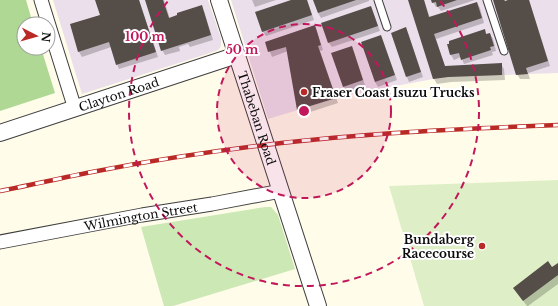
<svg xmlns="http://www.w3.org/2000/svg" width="558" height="306" font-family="'Libre Baskerville',serif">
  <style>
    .industrial { fill: #eadfea }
    .green { fill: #cce8b5 }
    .forest { fill: #aed894 }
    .pitch { fill: #deefc7 }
    .shadow { fill: #0003 }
    .building { fill: #544d48 }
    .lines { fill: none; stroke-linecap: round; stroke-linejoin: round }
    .service-casing { stroke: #3e3e3e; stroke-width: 9 }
    .minor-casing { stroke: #3e3e3e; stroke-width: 15 }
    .tertiary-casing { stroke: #3e3e3e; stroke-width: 18 }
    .service { stroke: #fff; stroke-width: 7 }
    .minor { stroke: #fff; stroke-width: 13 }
    .tertiary { stroke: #fff; stroke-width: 16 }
    .rail-casing { stroke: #b92926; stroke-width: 4.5 }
    .rail { stroke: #fff; stroke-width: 3; stroke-dasharray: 9; stroke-linecap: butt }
    .ring { fill: none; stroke: #c2185b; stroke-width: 2; stroke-dasharray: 7 5 }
    .poi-dot { fill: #b92926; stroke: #fff; stroke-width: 1.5 }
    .labels { text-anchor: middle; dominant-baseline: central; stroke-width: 4; stroke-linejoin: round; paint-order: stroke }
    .poi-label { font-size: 12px; font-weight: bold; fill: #0b0b0b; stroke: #fff; text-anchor: start }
    .street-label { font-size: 12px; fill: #0b0b0b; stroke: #fff }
    .centre { fill: #c2185b; stroke: #fff; stroke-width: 2 }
    .ring-label { font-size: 12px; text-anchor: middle; font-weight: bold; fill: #c2185b; stroke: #fff; stroke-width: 4; stroke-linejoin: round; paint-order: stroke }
  </style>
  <rect width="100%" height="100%" fill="#fffcea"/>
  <path class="industrial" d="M53 0H208L221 38V46L219 49 216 51 82 94Z
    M231 0H558V73L448 77 433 79 342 96 318 104 268 119Z"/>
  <path class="green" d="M265 207H271L278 215 295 269 173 306H164L141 227Z"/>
  <path class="forest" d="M0 0H26L33 24H24V48H41L55 93 0 111Z"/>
  <path class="pitch" d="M558 180V306H424L389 186Z"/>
  <path class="shadow" d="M96 0H139L158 57 119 69 117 64 111 47 82 57 79 52 71 25 101 15Z
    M146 0H164L170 19 179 16 204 11 213 40 190 47 188 44 179 47 180 51 165 55 162 50Z
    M252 0H276L255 7Z
    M294 0H307L314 20 266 36 263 32 256 13Z
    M314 0H369V1L321 18 318 13Z
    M409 0H424L430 18 477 3 480 8 484 23 436 39 445 67 501 64 504 69 505 80 451 82 437 84 434 79Z
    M432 0H475L441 11 438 7H436Z
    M494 0H505V2L511 0H529L550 66 528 73 530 79H520L517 74Z
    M370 7 373 12 380 31 332 47 329 43Z
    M314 26 317 31 323 50 320 51 338 103 301 115 298 110 288 51 272 57 266 42Z
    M484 30 487 35 490 34 493 39 496 51 492 52 493 55 464 64 461 57 454 60 451 55 448 45Z
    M392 33H408L423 77 409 82 407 77Z
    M381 37 383 41 397 80 378 87 375 82 362 43Z
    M354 52 365 85 347 92 344 87 332 53Z
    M558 264V284L528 306H527L518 294Z"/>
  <path class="building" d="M95 0H139L156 52 116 65 109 42 78 52 70 24 100 15Z
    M145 0H163L169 18 177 15V13L202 5 211 35 161 51Z
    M291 0H307L312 15 262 32 255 12Z
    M313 0H356L318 13Z
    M408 0H424L429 17 477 2 482 18 434 34 445 66 502 63V75L448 77 433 79Z
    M431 0H457L437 7 436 2 432 3Z
    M493 0H504L505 1 508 0H529L548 61 526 68 528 74 516 75Z
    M371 6 378 26 328 43 321 23Z
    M315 25 321 45 318 46 336 98 297 110 286 47 268 52 265 42Z
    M406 27 421 72 406 77 391 33Z
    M485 29 486 34 490 33 494 46 490 47 491 50 461 60 459 53 450 55 447 44H449V41Z
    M381 35 395 75 375 82 361 42Z
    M352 46 363 80 343 87 331 53Z
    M548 261 552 267 558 263V275L523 301 513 288Z"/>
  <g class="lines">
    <defs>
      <path id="service" d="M378 0 387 27
        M487 0 504 51"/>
      <g id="minor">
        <path d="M41 0 75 109"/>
        <path id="s1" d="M0 242 142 215 212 204 281 191"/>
      </g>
      <g id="tertiary">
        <path id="s2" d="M219 0 318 306"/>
        <path id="s3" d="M0 133 237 55"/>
      </g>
    </defs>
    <use href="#service" class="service-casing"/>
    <use href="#minor" class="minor-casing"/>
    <use href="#tertiary" class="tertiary-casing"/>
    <use href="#service" class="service"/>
    <use href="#minor" class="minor"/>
    <use href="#tertiary" class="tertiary"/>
    <defs>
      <path id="rail" d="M0 191C31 185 61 178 92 172 149 161 207 152 265 145 362 133 460 129 558 125"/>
    </defs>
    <use href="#rail" class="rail-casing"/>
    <use href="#rail" class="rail"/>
  </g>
  <circle cx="304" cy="111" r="87" fill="#c2185b" fill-opacity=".12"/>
  <g class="ring">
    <circle cx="304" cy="111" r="87"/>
    <path d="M440 1A175 175 0 1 1 168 1"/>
  </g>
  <g class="poi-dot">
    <circle cx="304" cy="92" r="4"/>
    <circle cx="482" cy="246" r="4"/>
  </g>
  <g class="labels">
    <g class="poi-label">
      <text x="312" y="92">Fraser Coast Isuzu Trucks</text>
      <text x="474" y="239" text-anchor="end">Bundaberg<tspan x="474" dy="14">Racecourse</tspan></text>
    </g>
    <g class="street-label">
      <text stroke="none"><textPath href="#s3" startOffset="125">Clayton Road</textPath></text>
      <text stroke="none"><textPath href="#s2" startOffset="124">Thabeban Road</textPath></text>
      <text stroke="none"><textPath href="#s1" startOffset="143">Wilmington Street</textPath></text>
    </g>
  </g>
  <circle cx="304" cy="111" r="6" class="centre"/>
  <g class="ring-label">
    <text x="145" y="41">100 m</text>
    <text x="242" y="54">50 m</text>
  </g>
  <g transform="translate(36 36) rotate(96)"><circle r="19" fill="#ffffff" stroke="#9d9d9d"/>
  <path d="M0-3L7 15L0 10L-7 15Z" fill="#b92926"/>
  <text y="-6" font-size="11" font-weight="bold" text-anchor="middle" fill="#0b0b0b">N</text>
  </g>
</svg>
